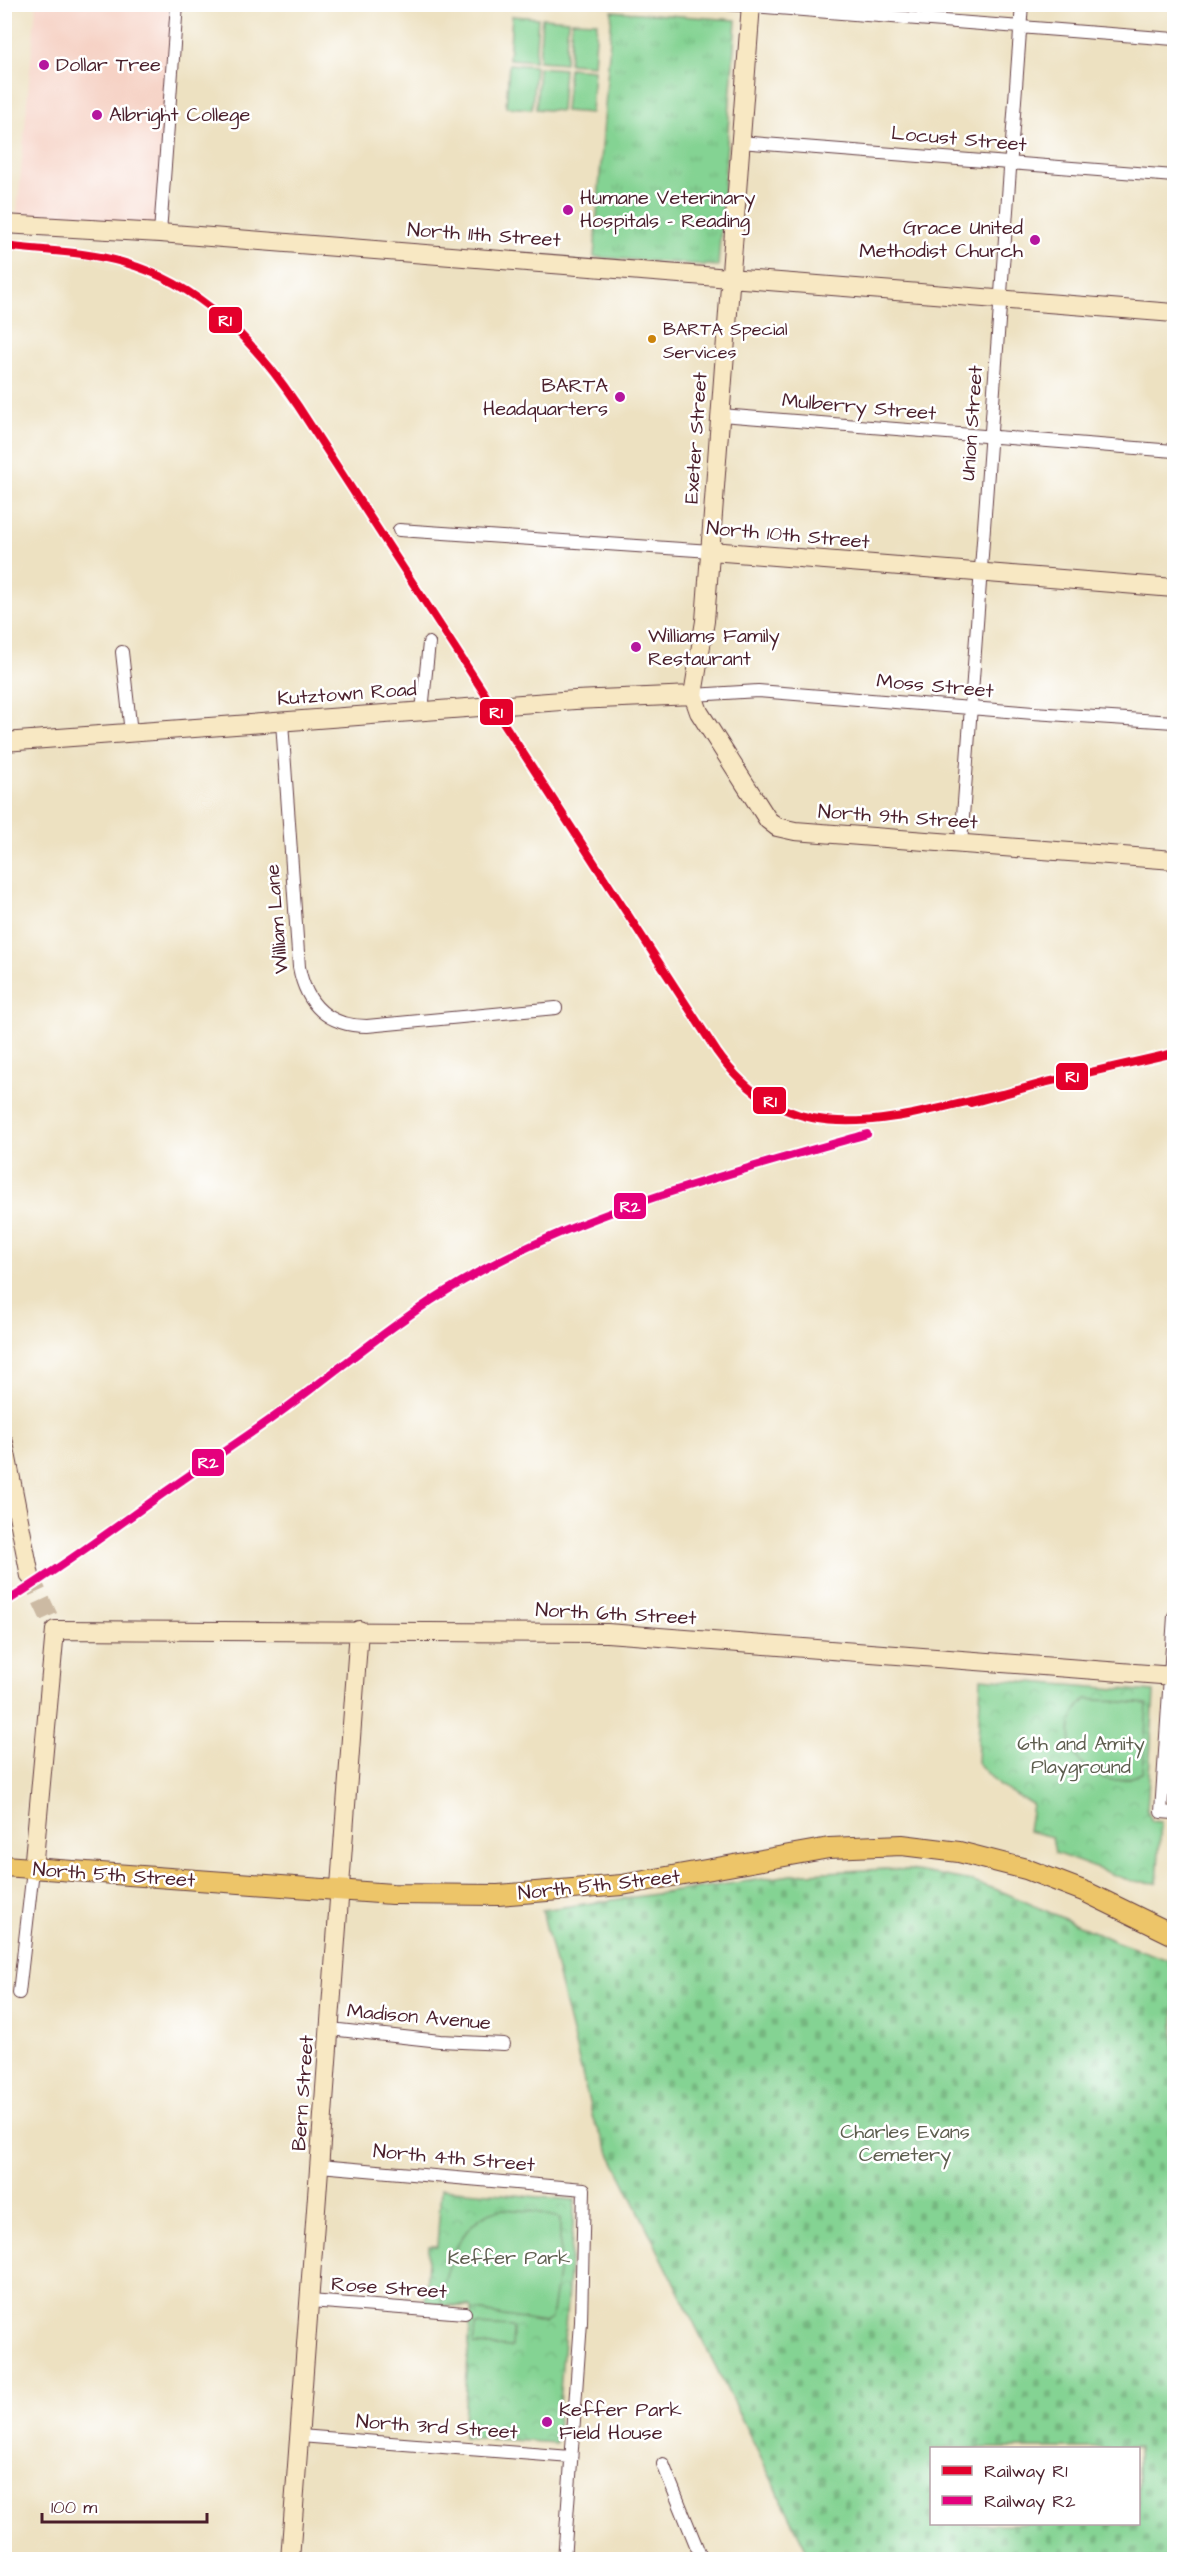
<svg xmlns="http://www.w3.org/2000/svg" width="1179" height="2564" font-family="'Architects Daughter',sans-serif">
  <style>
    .built { fill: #f6d2c5 }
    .grass { fill: url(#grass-tufts); stroke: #67795f; stroke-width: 1.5 }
    .cemetery { fill: url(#cemetery-stones); stroke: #67795f; stroke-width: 1.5; fill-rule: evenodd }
    .park { fill: url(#park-crowns); stroke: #67795f; stroke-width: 1.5 }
    .garden { fill: #84d393; stroke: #67795f; stroke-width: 1.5 }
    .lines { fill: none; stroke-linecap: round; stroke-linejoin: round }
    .secondary-tunnel { stroke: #ccbaa3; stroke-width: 18; stroke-dasharray: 18 9; stroke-linecap: butt }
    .street-casing { stroke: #623c42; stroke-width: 14 }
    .secondary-casing { stroke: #623c42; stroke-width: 20 }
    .primary-casing { stroke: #623c42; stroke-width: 22 }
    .street { stroke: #fff; stroke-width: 12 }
    .secondary { stroke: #f8e8c3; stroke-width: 18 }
    .primary { stroke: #edc569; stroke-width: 20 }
    .rail-1-casing { stroke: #fff; stroke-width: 12 }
    .rail-2-casing { stroke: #fff; stroke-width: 12 }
    .rail-1 { stroke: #e4002b; stroke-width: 8 }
    .rail-2 { stroke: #e5007d; stroke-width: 8 }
    .poi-dot { fill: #b5179e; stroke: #fff; stroke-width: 2 }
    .bus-dot { fill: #cc840b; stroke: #fff; stroke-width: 2 }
    .labels { text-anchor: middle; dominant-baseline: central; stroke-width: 5; stroke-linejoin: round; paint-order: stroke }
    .bus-label { font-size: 18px; fill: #4a1f2b; stroke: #fff; text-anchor: start }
    .poi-label { font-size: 20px; fill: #4a1f2b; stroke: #fff; text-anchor: start }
    .street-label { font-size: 20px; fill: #4a1f2b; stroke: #fff }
    .park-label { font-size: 20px; fill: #5e5e4f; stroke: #fff }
    .line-badge { stroke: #fff; stroke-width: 2 }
    .badge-label { font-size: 16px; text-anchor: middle; font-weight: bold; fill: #fff }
  </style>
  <defs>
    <pattern id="grass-tufts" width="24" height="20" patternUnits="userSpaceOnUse" patternTransform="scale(1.5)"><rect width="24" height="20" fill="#84d393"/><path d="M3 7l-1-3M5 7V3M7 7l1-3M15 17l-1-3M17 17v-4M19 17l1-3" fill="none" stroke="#74b57f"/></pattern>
    <pattern id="cemetery-stones" width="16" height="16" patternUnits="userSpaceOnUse" patternTransform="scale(1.5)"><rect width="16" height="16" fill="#84d393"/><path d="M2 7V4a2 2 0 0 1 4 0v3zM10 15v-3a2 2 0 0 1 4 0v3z" fill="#74b57f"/></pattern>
    <pattern id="park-crowns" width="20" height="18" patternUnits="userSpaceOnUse" patternTransform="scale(1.5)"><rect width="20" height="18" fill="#84d393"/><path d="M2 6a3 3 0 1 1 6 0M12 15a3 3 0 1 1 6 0" fill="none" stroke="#74b57f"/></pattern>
  </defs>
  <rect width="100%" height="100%" fill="#fff"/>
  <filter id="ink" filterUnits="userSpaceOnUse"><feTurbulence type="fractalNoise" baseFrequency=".0167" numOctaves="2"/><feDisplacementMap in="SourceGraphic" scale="12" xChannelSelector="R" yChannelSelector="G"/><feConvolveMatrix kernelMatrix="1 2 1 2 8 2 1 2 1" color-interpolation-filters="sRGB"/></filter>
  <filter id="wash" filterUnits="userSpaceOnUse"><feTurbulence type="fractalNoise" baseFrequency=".008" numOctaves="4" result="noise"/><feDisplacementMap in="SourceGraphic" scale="24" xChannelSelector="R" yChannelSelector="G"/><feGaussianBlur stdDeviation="1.35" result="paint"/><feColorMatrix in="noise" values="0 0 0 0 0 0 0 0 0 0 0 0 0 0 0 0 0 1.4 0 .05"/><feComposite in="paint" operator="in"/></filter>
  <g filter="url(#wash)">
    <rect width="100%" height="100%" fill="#ede1c1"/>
    <path class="built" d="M36 5H177L160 233 16 225Z
      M870 5 1013 4V5L1012 14Z"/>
    <path class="grass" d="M612 11 736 20 718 266 594 257Z"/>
    <path class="cemetery" d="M885 1869 910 1870 967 1880 1003 1892 1117 1942 1174 1962V2559H811L593 2119 542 1910 806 1873ZM932 2448H1138V2524H932Z"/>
    <path class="park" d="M981 1678 1154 1692 1147 1810 1152 1821 1161 1822 1157 1883 1131 1881 1055 1853 1052 1837 1028 1831 1032 1804 999 1786 977 1762Z
      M441 2189 575 2200 556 2443 463 2437 471 2307 425 2304 429 2246H437Z"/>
    <path class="garden" d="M512 16 538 18 535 61 509 59Z
      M542 18 568 20 565 63 539 61Z
      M572 21 597 22 594 65 569 63Z
      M509 64 535 66 532 109 506 107Z
      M539 67 564 69 561 111 536 109Z
      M569 68 594 70 591 113 565 111Z
      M1086 1699 1147 1704 1143 1772C1091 1803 1045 1737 1086 1699Z
      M502 2209 531 2211 560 2218V2260L551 2319 544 2323 471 2310V2306L441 2305C444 2268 461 2216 502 2209Z
      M476 2325 513 2327 512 2347 474 2345Z"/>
  </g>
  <g filter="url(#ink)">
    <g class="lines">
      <path class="secondary-tunnel" d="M30 1576 55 1630"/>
      <defs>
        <path id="street" d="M726 4 1174 39
          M740 142 1174 176
          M160 233 177 4
          M721 415 1174 451
          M399 530 711 551
          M122 652 131 733
          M693 695 758 691 1033 713 1174 722
          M422 711 429 643
          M282 722 299 967C306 1005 328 1026 367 1026L556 1008
          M961 844 1022 4
          M1174 1616 1161 1812 1174 1813
          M19 1993 33 1870
          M330 2029 440 2041 504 2044
          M320 2166 584 2189 581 2322 564 2560
          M310 2301 465 2313
          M300 2436 571 2457
          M663 2464 702 2560"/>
        <path id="secondary" d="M751 4 705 621 693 695 699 712 768 820 777 827 795 831 1174 860
          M4 224 160 233 1174 313
          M711 551 1174 588
          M4 742 575 700 693 695
          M4 1443 30 1576
          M33 1870 55 1630 607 1633 1174 1676
          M290 2560 359 1630"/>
        <path id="primary" d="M4 1866 392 1894 498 1895 622 1885 829 1848 902 1845 959 1852 1026 1869 1086 1892 1174 1935"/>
      </defs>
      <use href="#street" class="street-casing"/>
      <use href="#secondary" class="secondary-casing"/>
      <use href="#primary" class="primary-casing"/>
      <use href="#street" class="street"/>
      <use href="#secondary" class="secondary"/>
      <use href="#primary" class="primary"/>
      <defs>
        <path id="rail-1" d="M4 246C43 251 84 251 122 262 201 284 254 341 298 406L717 1052C793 1159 896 1116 1002 1094
          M971 1103 1043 1083 1174 1053"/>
        <path id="rail-2" d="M4 1603C61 1568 114 1528 168 1490 202 1466 237 1443 271 1419 334 1374 394 1321 461 1282 586 1209 729 1174 867 1134"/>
      </defs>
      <use href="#rail-1" class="rail-1-casing"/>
      <use href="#rail-2" class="rail-2-casing"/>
      <use href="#rail-1" class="rail-1"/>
      <use href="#rail-2" class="rail-2"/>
    </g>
  </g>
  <g class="poi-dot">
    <circle cx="44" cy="65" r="6"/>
    <circle cx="97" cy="115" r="6"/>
    <circle cx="568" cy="210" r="6"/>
    <circle cx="1035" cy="240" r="6"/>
    <circle cx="620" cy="397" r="6"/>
    <circle cx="636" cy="647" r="6"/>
    <circle cx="547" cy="2422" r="6"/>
  </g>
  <circle class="bus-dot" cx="652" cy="339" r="5"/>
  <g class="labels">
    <g class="bus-label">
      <text x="663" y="329">BARTA Special<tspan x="663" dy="23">Services</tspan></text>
    </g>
    <g class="poi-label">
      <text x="56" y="65">Dollar Tree</text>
      <text x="109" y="115">Albright College</text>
      <text x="580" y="198">Humane Veterinary<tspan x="580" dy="23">Hospitals – Reading</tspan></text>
      <text x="1023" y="228" text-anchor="end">Grace United<tspan x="1023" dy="23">Methodist Church</tspan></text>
      <text x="608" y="386" text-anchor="end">BARTA<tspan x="608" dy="23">Headquarters</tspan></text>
      <text x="648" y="636">Williams Family<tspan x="648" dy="23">Restaurant</tspan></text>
      <text x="559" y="2410">Keffer Park<tspan x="559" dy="23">Field House</tspan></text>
    </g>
    <g class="street-label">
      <text transform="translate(959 139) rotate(5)">Locust Street</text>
      <text transform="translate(484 235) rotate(4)">North 11th Street</text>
      <text transform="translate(859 407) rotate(5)">Mulberry Street</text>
      <text transform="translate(972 423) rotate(-86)">Union Street</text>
      <text transform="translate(696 438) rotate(-86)">Exeter Street</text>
      <text transform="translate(788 535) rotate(5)">North 10th Street</text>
      <text transform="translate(935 686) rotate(5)">Moss Street</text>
      <text transform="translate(347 694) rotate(-4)">Kutztown Road</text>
      <text transform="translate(898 817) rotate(4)">North 9th Street</text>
      <text transform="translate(277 919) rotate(-95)">William Lane</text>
      <text transform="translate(616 1614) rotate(3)">North 6th Street</text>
      <text transform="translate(114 1875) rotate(4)">North 5th Street</text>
      <text transform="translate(599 1885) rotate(-6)">North 5th Street</text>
      <text transform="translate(419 2017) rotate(5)">Madison Avenue</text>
      <text transform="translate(303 2093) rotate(-86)">Bern Street</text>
      <text transform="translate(454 2158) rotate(5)">North 4th Street</text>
      <text transform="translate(389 2288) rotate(4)">Rose Street</text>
      <text transform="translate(437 2427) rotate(4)">North 3rd Street</text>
    </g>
    <g class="park-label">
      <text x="1081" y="1744">6th and Amity<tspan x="1081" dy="23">Playground</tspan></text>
      <text x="905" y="2132">Charles Evans<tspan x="905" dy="23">Cemetery</tspan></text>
      <text x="509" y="2258">Keffer Park</text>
    </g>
  </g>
  <g class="line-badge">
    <rect x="208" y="306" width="35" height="28" rx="6" fill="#e4002b"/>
    <rect x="479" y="698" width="35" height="28" rx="6" fill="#e4002b"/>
    <rect x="1055" y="1062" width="34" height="29" rx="6" fill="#e4002b"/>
    <rect x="752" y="1086" width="35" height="29" rx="6" fill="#e4002b"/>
    <rect x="613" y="1192" width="34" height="28" rx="6" fill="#e5007d"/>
    <rect x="191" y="1448" width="34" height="29" rx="6" fill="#e5007d"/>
  </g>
  <g class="badge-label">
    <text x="225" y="326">R1</text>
    <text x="496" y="718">R1</text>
    <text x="1072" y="1082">R1</text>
    <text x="770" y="1107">R1</text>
    <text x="630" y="1212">R2</text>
    <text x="208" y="1468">R2</text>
  </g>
  <rect width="1179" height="2564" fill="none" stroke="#fff" stroke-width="24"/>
  <rect x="930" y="2447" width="210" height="78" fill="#ffffff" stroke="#b7a5aa" stroke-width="1.5"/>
  <rect x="942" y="2466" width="30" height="9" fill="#e4002b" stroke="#b7a5aa" stroke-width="1.5"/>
  <text x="984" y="2477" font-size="18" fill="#4a1f2b">Railway R1</text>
  <rect x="942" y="2496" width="30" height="9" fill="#e5007d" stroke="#b7a5aa" stroke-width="1.5"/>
  <text x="984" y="2507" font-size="18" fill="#4a1f2b">Railway R2</text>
  <path d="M42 2513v9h165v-9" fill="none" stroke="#4a1f2b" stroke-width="3"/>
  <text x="51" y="2513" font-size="18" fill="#4a1f2b" stroke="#ffffff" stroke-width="4.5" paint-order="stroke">100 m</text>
</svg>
